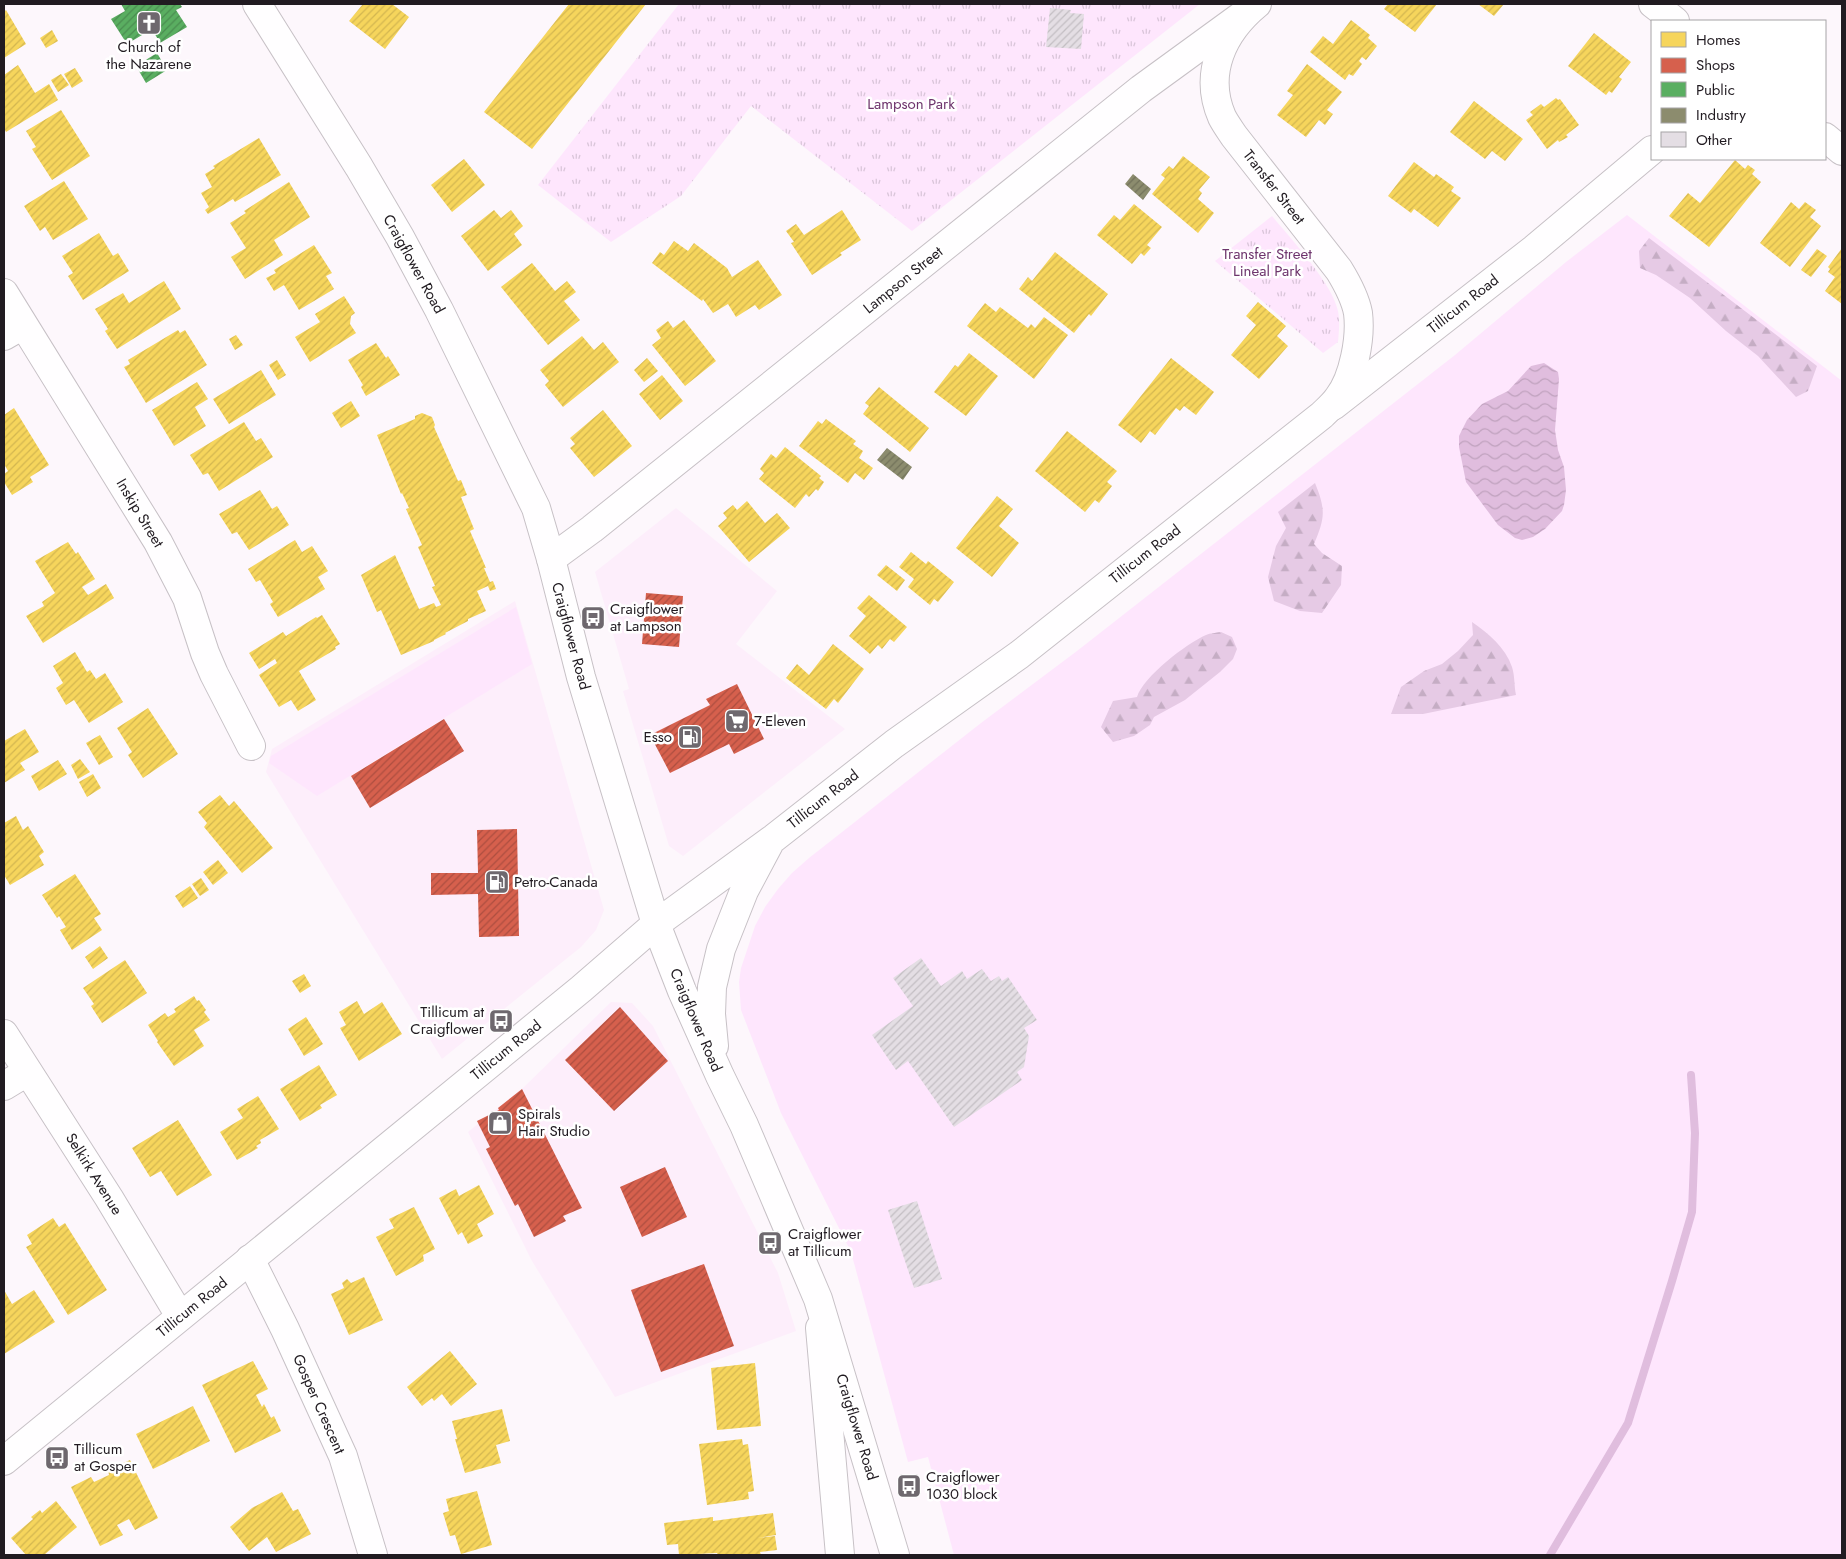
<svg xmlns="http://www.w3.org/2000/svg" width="1846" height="1559" font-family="Jost,sans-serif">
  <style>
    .built { fill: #fdeefb }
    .grass { fill: #fee6fd }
    .forest { fill: url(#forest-firs) }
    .park { fill: url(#park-tufts) }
    .water { fill: url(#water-waves) }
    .homes { fill: url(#homes-hatch) }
    .shops { fill: url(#shops-hatch) }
    .public { fill: url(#public-hatch) }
    .industry { fill: url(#industry-hatch) }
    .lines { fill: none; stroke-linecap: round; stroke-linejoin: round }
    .stream { stroke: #e0bdde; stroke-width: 8 }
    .building { fill: url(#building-hatch) }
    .minor-casing { stroke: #c7c1c6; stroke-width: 30 }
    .tertiary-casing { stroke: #c7c1c6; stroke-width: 30 }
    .secondary-casing { stroke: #c7c1c6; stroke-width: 30 }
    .minor { stroke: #fffeff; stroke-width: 28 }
    .tertiary { stroke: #fffeff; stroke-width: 28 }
    .secondary { stroke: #fffeff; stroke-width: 28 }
    .labels { text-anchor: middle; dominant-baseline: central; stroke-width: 5; stroke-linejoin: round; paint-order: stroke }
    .poi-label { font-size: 15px; fill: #211b21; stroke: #fff; text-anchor: start }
    .park-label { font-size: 15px; fill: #6e356d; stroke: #fff }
    .street-label { font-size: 15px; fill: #211b21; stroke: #fff }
  </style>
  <defs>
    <pattern id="forest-firs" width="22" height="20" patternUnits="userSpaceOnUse" patternTransform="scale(1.25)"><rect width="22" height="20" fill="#e6cae5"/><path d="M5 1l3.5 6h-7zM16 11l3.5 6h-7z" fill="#c5adc4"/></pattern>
    <pattern id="park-tufts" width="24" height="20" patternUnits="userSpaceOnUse" patternTransform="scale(1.25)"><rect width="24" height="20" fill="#fee6fd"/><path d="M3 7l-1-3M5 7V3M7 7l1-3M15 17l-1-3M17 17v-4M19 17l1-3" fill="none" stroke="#d9c5d9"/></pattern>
    <pattern id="water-waves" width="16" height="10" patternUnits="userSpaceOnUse" patternTransform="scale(1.25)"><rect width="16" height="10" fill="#e0bdde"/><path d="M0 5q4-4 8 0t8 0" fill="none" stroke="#c0a2be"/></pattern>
    <pattern id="homes-hatch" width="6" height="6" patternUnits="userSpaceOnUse" patternTransform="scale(1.25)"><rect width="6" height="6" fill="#f6d55c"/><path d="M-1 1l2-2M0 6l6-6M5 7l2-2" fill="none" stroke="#d3b650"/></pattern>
    <pattern id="shops-hatch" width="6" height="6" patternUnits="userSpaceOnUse" patternTransform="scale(1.25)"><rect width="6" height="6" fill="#d6604d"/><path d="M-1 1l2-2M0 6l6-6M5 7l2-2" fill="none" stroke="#ad4e40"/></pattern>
    <pattern id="public-hatch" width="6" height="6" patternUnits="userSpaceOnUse" patternTransform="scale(1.25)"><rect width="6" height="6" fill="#5aae61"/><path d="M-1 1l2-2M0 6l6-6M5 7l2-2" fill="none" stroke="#4a8d50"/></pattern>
    <pattern id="industry-hatch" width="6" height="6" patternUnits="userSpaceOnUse" patternTransform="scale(1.25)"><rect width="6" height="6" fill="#8c8c6e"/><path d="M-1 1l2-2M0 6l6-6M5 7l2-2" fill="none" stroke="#72725a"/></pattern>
    <pattern id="building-hatch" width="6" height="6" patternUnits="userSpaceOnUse" patternTransform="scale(1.25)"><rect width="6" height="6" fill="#e4dee4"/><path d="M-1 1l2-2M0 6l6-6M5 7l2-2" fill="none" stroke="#c3bec3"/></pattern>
  </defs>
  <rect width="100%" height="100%" fill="#fdf7fc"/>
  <path class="built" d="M676 508 777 591 736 644 845 729 683 856 669 846 623 691 629 689 595 572Z
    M515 601 604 910 596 930 581 947 442 1059 266 772 272 749Z
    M611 1002 632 1003 653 1026 778 1273 796 1331 615 1397 532 1261 468 1132 524 1087Z"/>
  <path class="grass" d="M1627 215 1842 381V1555H954L928 1457 908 1462 851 1252 781 1113 741 1010 739 982 741 968 755 926 765 907 778 889 792 873 809 858 981 723 1077 651 1455 355 1566 262Z
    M516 607 532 664 317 796 269 763 271 756Z"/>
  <path class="forest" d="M1649 238 1817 366 1808 391 1796 397 1758 356 1726 331 1690 298 1656 275 1640 268 1639 251Z
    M1315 483C1326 510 1325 518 1314 544L1322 553 1342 566 1341 585 1322 613 1300 611 1274 601 1268 577 1276 546 1286 528 1278 512Z
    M1472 622C1489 634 1505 647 1512 667 1515 676 1514 686 1516 695L1423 714H1391L1401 687 1424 671 1442 664 1458 651 1473 635Z
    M1221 632 1232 637 1237 649 1233 659 1220 672 1185 700 1154 717 1150 725 1134 736 1113 742 1101 727 1113 701 1137 697C1143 677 1187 643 1206 635 1210 633 1216 633 1221 632Z"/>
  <path class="park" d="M679 4H1200L912 231 751 106 681 196 611 242 538 185Z
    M1272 216C1291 239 1332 283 1338 311 1340 321 1339 331 1338 342L1323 353 1215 261Z"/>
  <path class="water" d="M1544 363 1558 372 1559 379 1555 430 1558 450 1564 467 1566 490 1564 505 1562 511 1545 529 1533 537 1522 540 1515 538 1498 525 1466 482 1459 447V436L1467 420 1482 404 1508 391 1531 366Z"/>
  <path class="homes" d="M363 4H392L409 17 385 49 349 21Z
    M569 4H646L532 149 484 112Z
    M1388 4H1437L1415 32 1384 9Z
    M1478 4H1504L1494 16Z
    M6 10 26 44 4 58V12Z
    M1351 20 1370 35 1368 38 1377 46 1366 60 1362 57 1359 61 1362 64 1353 76 1349 74 1345 80 1310 52 1323 36 1333 44Z
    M52 30 58 41 46 48 40 38Z
    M1594 33 1631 62 1619 77 1622 79 1612 93 1609 91 1606 95 1568 66Z
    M1307 64 1342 92 1327 110 1333 114 1325 125 1319 120 1306 137 1277 115 1293 95 1287 91Z
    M18 65 35 93 49 84 58 100 6 132 4 128V75Z
    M75 68 83 81 72 88 64 74Z
    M61 74 69 85 58 92 51 80Z
    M1556 98 1558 100 1560 99 1579 125 1566 135 1568 137 1559 142 1558 140 1547 149 1526 120 1533 115 1530 112 1541 104 1544 107Z
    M1474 101 1523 139 1505 161 1492 151 1485 159 1450 132Z
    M61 110 90 156 52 180 32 149 36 147 26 131Z
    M259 138 281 175 235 202 233 199 208 214 205 210 209 207 201 193 212 187 205 174 215 168 213 166Z
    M1183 156 1210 177 1199 190 1202 193 1198 199 1214 213 1198 233 1152 194 1165 178 1161 175 1169 166 1173 169Z
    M464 159 485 185 452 212 431 185Z
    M1735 160 1745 169 1748 165 1755 170 1752 174 1761 182 1709 247 1669 216 1688 193 1700 203Z
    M1414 162 1434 177 1436 174 1454 187 1451 191 1461 198 1438 227 1414 209 1411 213 1388 196Z
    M64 181 88 219 53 240 45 227 40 231 24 206Z
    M289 182 310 217 274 240 283 255 245 279 231 257 246 248 230 223 246 213 244 211Z
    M1791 202 1799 209 1805 202 1816 210 1810 217 1821 226 1790 267 1760 243Z
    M1134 204 1162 227 1147 245 1151 248 1144 256 1141 253 1132 264 1097 235 1114 215 1120 220Z
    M494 210 501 218 511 210 523 226 514 234 522 245 488 271 461 236Z
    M842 210 861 240 840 253 842 255 812 275 791 243 794 242 786 231 796 224 804 235Z
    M99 233 113 256 118 253 129 271 83 300 68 276 73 273 62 256Z
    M674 241 688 251 694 243 727 268 732 277 758 260 782 295 759 310 755 305 736 317 728 304 713 313 703 299 702 301 652 263 660 252 664 255Z
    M314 245 332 273 326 276 334 289 299 310 284 285 274 291 266 278 276 273 274 270Z
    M1842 248V304L1825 291 1835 277 1828 272 1830 269 1828 267Z
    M1817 249 1827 256 1811 277 1801 270Z
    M1055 252 1108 294 1091 316 1089 314 1074 333 1019 289 1028 277 1032 281Z
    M532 263 555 291 567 281 576 292 564 301 580 320 548 345 501 287Z
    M164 281 181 309 117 349 105 331 108 329 95 309 123 293 129 303Z
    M344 296 355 313 351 316 350 324 356 333 310 362 295 337 320 322 315 314Z
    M1258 302 1286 326 1277 336 1288 346 1259 379 1231 355 1256 325 1246 316Z
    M985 303 996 312 1000 307 1028 328 1031 324 1035 328 1044 317 1068 335 1034 379 967 326Z
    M684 320 716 361 685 386 652 345 661 338 656 330 668 321 673 328Z
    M178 330 180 333 185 330 207 365 146 403 124 367 130 364 128 360Z
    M236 335 243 345 235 350 229 339Z
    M582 336 594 350 603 342 619 362 563 407 545 385 549 381 540 370Z
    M376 343 386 358 388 356 400 375 366 396 361 387 363 385 348 360Z
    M969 353 998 376 966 416 934 392 955 365 958 367Z
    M647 358 658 371 644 382 634 370Z
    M1171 358 1214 392 1196 415 1184 406 1180 411 1176 408 1155 435 1150 431 1141 443 1118 425Z
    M277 360 286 375 278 380 269 365Z
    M261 370 276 395 229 424 213 399Z
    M662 375 683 401 660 420 639 394Z
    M197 382 208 399 195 407 206 426 174 446 152 410Z
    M879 387 929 428 910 452 863 414 869 406 865 403Z
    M351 401 360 416 341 428 332 413Z
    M14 408 49 465 30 477 33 482 12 495 4 482V474L8 471 4 464V415Z
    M603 410 632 446 594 477 570 448 575 444 570 438Z
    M422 413 432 417 435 425 434 427 458 481 461 480 467 495 461 497 474 529 470 531 486 568H484L490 582 493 581 496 589 490 591 488 586 477 591 486 611 468 619V621L445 633 446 634 434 640V641L401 655 381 610 377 612 361 575 395 555 419 609 434 603 436 607 441 605 432 587 435 586 418 547 422 545 406 509 409 508 402 493 401 494 377 435 415 419V416Z
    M826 419 856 441 853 444 863 451 859 458 873 468 864 480 855 473 848 483 799 446 818 421 822 424Z
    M244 422 256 441 261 438 273 457 219 491 208 473 203 475 190 455Z
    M1067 431 1117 471 1107 482 1112 486 1099 503 1095 500 1085 512 1035 471Z
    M785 447 821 476 819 478 824 482 818 491 816 489 809 497 806 494 795 508 759 479 764 473 760 469 771 454 776 458Z
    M260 490 272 509 277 506 289 525 249 550 237 532 232 534 219 514Z
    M997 496 1013 509 999 526 1019 543 992 577 956 548Z
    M747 501 765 523 777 513 790 528 749 562 718 526 727 518 723 513 733 505 737 510Z
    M295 540 302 552 312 546 328 571 318 577 325 589 278 617 270 604 273 602 260 580 256 582 248 569Z
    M68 542 76 554 78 552 95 579 82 587 88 595 106 584 114 598 43 643 26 616 44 606 42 602 55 593 35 561Z
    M911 552 926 564 928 561 954 582 938 602 934 599 930 605 908 587 914 579 899 567Z
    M886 565 905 580 897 591 877 575Z
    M869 595 907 627 894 642 890 639 882 649 878 645 870 654 849 636 866 616 857 608Z
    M322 615 340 644 335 647 336 649 299 671 316 700 298 711 291 700 279 707 259 675 277 663 275 659 259 669 249 653 283 632 286 636 316 617 317 618Z
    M833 644 864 669 838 703 834 699 826 709 786 678 797 664 809 675Z
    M75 652 87 672 90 670 96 679 105 673 123 702 89 723 74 700 66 705 56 688 63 683 53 666Z
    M148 708 178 754 143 778 128 755 132 752 117 728Z
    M25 729 39 752 20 763 25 770 4 783V741Z
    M100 735 113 757 99 765 86 743Z
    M80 759 90 772 78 779 71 765Z
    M58 760 67 774 39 791 31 776Z
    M93 774 101 788 87 797 79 782Z
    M220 795 229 806 234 801 273 848 242 873 204 827 207 823 198 812Z
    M16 816 23 830 28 826 44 852 39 856 44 865 10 885 4 875V823Z
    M218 860 228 873 213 885 203 872Z
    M75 874 101 914 94 918 102 930 72 950 60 930 66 927 59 916 57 918 42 895Z
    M201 878 209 890 200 896 192 884Z
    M190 886 198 898 183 908 175 896Z
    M100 946 108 958 93 969 85 957Z
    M125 960 147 993 102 1023 91 1006 94 1004 83 988Z
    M304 974 311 986 300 993 292 981Z
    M194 996 197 1001 199 1000 206 1010 204 1012 210 1020 194 1030 204 1046 174 1066 157 1042 158 1041 148 1025 165 1013 168 1017 176 1012 174 1009Z
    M357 1001 364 1014 382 1002 402 1034 359 1061 340 1028 346 1025 339 1012Z
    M306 1017 323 1044 304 1056 288 1029Z
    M319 1065 337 1095 320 1105 322 1108 300 1121 280 1089Z
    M258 1096 279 1129 260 1140 261 1143 256 1146 258 1148 237 1160 220 1132 243 1118 237 1109Z
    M178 1120 212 1175 177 1196 161 1171 150 1177 132 1148Z
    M479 1185 494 1214 477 1224 483 1236 468 1244 462 1232 458 1235 439 1198 456 1189 459 1196Z
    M414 1207 435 1249 423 1255 424 1261 396 1276 376 1237 394 1228 389 1219Z
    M53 1218 59 1227 65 1223 107 1290 68 1315 26 1247 32 1244 27 1235Z
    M364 1277 383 1320 349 1335 331 1294 344 1288 342 1283 347 1279 351 1283Z
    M4 1290 12 1304 34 1290 55 1322 4 1354Z
    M450 1351 477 1384 451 1406 442 1394 434 1401 432 1398 422 1406 407 1387Z
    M253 1361 268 1389 256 1395 262 1407 264 1404 271 1418 274 1416 281 1431 235 1453 202 1385Z
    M755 1363 761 1426 717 1430 711 1368Z
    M193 1406 210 1441 153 1469 136 1434Z
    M502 1409 510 1441 496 1445 501 1463 465 1473 455 1439H457L452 1421Z
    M742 1439 743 1445 748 1444 754 1491 748 1492 749 1499 707 1505 699 1444Z
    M130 1460 158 1518 135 1530 129 1519 117 1525 123 1535 100 1546 71 1487 91 1477 94 1482 109 1475 108 1470Z
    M477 1491 492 1545 461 1554 455 1535 450 1536 443 1513 449 1511 446 1499Z
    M282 1492 293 1511 298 1509 311 1534 276 1552 267 1537 249 1551 230 1527 252 1508Z
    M56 1501 77 1527 44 1555H26L11 1538 33 1519 31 1517 40 1510 42 1513Z
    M773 1513 776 1535 757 1538 775 1536 777 1550 760 1552 761 1555H718L717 1553 679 1555 678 1544 667 1545 664 1523 713 1517V1521Z"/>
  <path class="shops" d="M646 593 683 596 679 647 642 644Z
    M737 684 764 739 734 754 729 744 670 773 650 735 710 705 706 699Z
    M444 719 464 751 370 808 351 776Z
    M517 829 519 936 479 937 478 894 431 895V873H478L477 830Z
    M620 1007 668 1061 614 1111 565 1060Z
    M522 1089 582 1208 563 1216 566 1221 534 1237 518 1204 515 1206 486 1149 490 1147 477 1121 499 1110 498 1108Z
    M665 1167 687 1217 642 1237 620 1187Z
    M704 1264 734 1346 661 1372 631 1290Z"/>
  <path class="public" d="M121 4H180L182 7 176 10 187 27 160 43 152 29 127 44 111 19 125 11Z
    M157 53 167 70 146 83 136 66Z"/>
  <path class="industry" d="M1133 174 1151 189 1143 200 1125 184Z
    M887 448 912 467 903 480 877 460Z"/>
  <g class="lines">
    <path class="stream" d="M1550 1555 1628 1423 1672 1281 1692 1212 1695 1133 1691 1075"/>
  </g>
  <path class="building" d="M1050 8 1071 10 1070 13 1084 14 1081 49 1046 47Z
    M921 958 941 986 962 971 967 979 982 969 991 981 999 976 1002 981 1008 977 1037 1020 1024 1028 1029 1036 1024 1067 1017 1072 1022 1080 954 1127 908 1061 896 1070 872 1035 913 1006 893 978Z
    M917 1201 942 1279 914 1288 888 1210Z"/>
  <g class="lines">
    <defs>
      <path id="minor" d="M4 293 158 542 187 598 205 653 214 674 251 746
        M4 336 23 325
        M4 1034 109 1198 180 1316
        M4 1086 27 1072
        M250 1259 285 1329 343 1456 373 1555
        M820 1328 840 1555"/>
      <path id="tertiary" d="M1653 4 1675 21
        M1825 137 1842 151
        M1333 406 1534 249 1652 150
        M551 559 592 529 1141 89 1244 14"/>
      <path id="secondary" d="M257 4 359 167 400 237 439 310 536 508 551 559 581 677 656 924 682 991 720 1076 744 1125 818 1299 895 1555
        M714 1046 711 1014 712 987 721 949 744 891 769 844
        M4 1461 581 989 656 924 774 838 894 744 1019 655 1322 415C1327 410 1334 404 1338 398 1354 378 1361 337 1358 313 1355 297 1347 283 1339 270L1234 136C1230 130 1225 123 1222 117 1203 73 1223 32 1257 4"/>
    </defs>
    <use href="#minor" class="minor-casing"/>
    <use href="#tertiary" class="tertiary-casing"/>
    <use href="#secondary" class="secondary-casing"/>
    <use href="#minor" class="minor"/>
    <use href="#tertiary" class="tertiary"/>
    <use href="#secondary" class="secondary"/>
  </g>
  <defs>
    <symbol id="church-square" viewBox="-11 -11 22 22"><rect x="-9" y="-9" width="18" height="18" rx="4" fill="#6e686e" stroke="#fff"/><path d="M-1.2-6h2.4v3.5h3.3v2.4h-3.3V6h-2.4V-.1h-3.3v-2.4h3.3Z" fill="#fff"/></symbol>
    <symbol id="bus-square" viewBox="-11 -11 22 22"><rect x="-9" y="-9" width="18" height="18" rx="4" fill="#6e686e" stroke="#fff"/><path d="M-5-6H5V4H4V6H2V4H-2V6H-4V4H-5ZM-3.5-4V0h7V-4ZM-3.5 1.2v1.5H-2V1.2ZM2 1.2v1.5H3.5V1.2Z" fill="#fff"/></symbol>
    <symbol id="supermarket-square" viewBox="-11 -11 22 22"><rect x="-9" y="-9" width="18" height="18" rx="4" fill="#6e686e" stroke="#fff"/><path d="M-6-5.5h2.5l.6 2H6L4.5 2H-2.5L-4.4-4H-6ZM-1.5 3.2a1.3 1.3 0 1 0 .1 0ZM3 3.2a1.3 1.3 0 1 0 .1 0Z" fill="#fff"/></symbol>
    <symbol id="fuel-square" viewBox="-11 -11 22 22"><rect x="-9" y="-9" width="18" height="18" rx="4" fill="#6e686e" stroke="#fff"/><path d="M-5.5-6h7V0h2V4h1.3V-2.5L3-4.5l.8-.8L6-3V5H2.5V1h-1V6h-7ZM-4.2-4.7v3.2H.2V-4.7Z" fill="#fff"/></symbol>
    <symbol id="shop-square" viewBox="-11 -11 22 22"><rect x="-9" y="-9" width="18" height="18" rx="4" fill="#6e686e" stroke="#fff"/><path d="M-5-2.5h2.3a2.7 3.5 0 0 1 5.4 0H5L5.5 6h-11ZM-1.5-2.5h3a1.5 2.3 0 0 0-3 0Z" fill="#fff"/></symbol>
  </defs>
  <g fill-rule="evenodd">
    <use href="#church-square" x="135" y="9" width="28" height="28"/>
    <use href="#bus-square" x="579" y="604" width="28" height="28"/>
    <use href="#supermarket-square" x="723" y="707" width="28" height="28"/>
    <use href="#fuel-square" x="676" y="723" width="28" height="28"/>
    <use href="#fuel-square" x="483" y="868" width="28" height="28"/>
    <use href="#bus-square" x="487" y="1007" width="28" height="28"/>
    <use href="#shop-square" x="486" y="1109" width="28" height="28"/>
    <use href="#bus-square" x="756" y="1229" width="28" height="28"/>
    <use href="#bus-square" x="43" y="1444" width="28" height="28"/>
    <use href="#bus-square" x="895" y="1472" width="28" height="28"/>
  </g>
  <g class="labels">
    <g class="poi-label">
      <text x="149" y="47" text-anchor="middle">Church of<tspan x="149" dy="17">the Nazarene</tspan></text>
      <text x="610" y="609">Craigflower<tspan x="610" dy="17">at Lampson</tspan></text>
      <text x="754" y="721">7-Eleven</text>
      <text x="672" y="737" text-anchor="end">Esso</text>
      <text x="514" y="882">Petro-Canada</text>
      <text x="484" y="1012" text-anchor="end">Tillicum at<tspan x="484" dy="17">Craigflower</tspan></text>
      <text x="518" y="1114">Spirals<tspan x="518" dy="17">Hair Studio</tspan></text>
      <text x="788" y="1234">Craigflower<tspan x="788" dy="17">at Tillicum</tspan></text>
      <text x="74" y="1449">Tillicum<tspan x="74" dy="17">at Gosper</tspan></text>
      <text x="926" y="1477">Craigflower<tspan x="926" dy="17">1030 block</tspan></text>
    </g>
    <g class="park-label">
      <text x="911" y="104">Lampson Park</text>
      <text x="1267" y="254">Transfer Street<tspan x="1267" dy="17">Lineal Park</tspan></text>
    </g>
    <g class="street-label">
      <text transform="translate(1274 187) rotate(52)">Transfer Street</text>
      <text transform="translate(414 264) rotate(61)">Craigflower Road</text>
      <text transform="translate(903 280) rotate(-39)">Lampson Street</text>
      <text transform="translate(1463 304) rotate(-38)">Tillicum Road</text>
      <text transform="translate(140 513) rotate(59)">Inskip Street</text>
      <text transform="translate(1145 554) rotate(-38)">Tillicum Road</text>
      <text transform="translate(571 636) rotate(75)">Craigflower Road</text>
      <text transform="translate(823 799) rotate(-38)">Tillicum Road</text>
      <text transform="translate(696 1020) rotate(67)">Craigflower Road</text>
      <text transform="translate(506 1050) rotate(-39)">Tillicum Road</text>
      <text transform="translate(94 1174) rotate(58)">Selkirk Avenue</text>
      <text transform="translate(192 1307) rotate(-39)">Tillicum Road</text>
      <text transform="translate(319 1404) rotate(66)">Gosper Crescent</text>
      <text transform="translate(857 1427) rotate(73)">Craigflower Road</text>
    </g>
  </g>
  <rect width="1846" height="1559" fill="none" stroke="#211b21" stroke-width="10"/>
  <rect x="1651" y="20" width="175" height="140" fill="#ffffff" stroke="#a6a4a6"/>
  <rect x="1661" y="32" width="25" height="15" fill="#f6d55c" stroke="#a6a4a6"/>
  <text x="1696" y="45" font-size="15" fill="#211b21">Homes</text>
  <rect x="1661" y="58" width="25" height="15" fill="#d6604d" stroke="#a6a4a6"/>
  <text x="1696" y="70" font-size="15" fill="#211b21">Shops</text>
  <rect x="1661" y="82" width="25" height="15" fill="#5aae61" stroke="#a6a4a6"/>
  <text x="1696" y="95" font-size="15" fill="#211b21">Public</text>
  <rect x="1661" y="108" width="25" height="15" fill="#8c8c6e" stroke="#a6a4a6"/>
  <text x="1696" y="120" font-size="15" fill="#211b21">Industry</text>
  <rect x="1661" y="132" width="25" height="15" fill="#e4dee4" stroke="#a6a4a6"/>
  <text x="1696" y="145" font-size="15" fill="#211b21">Other</text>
</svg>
